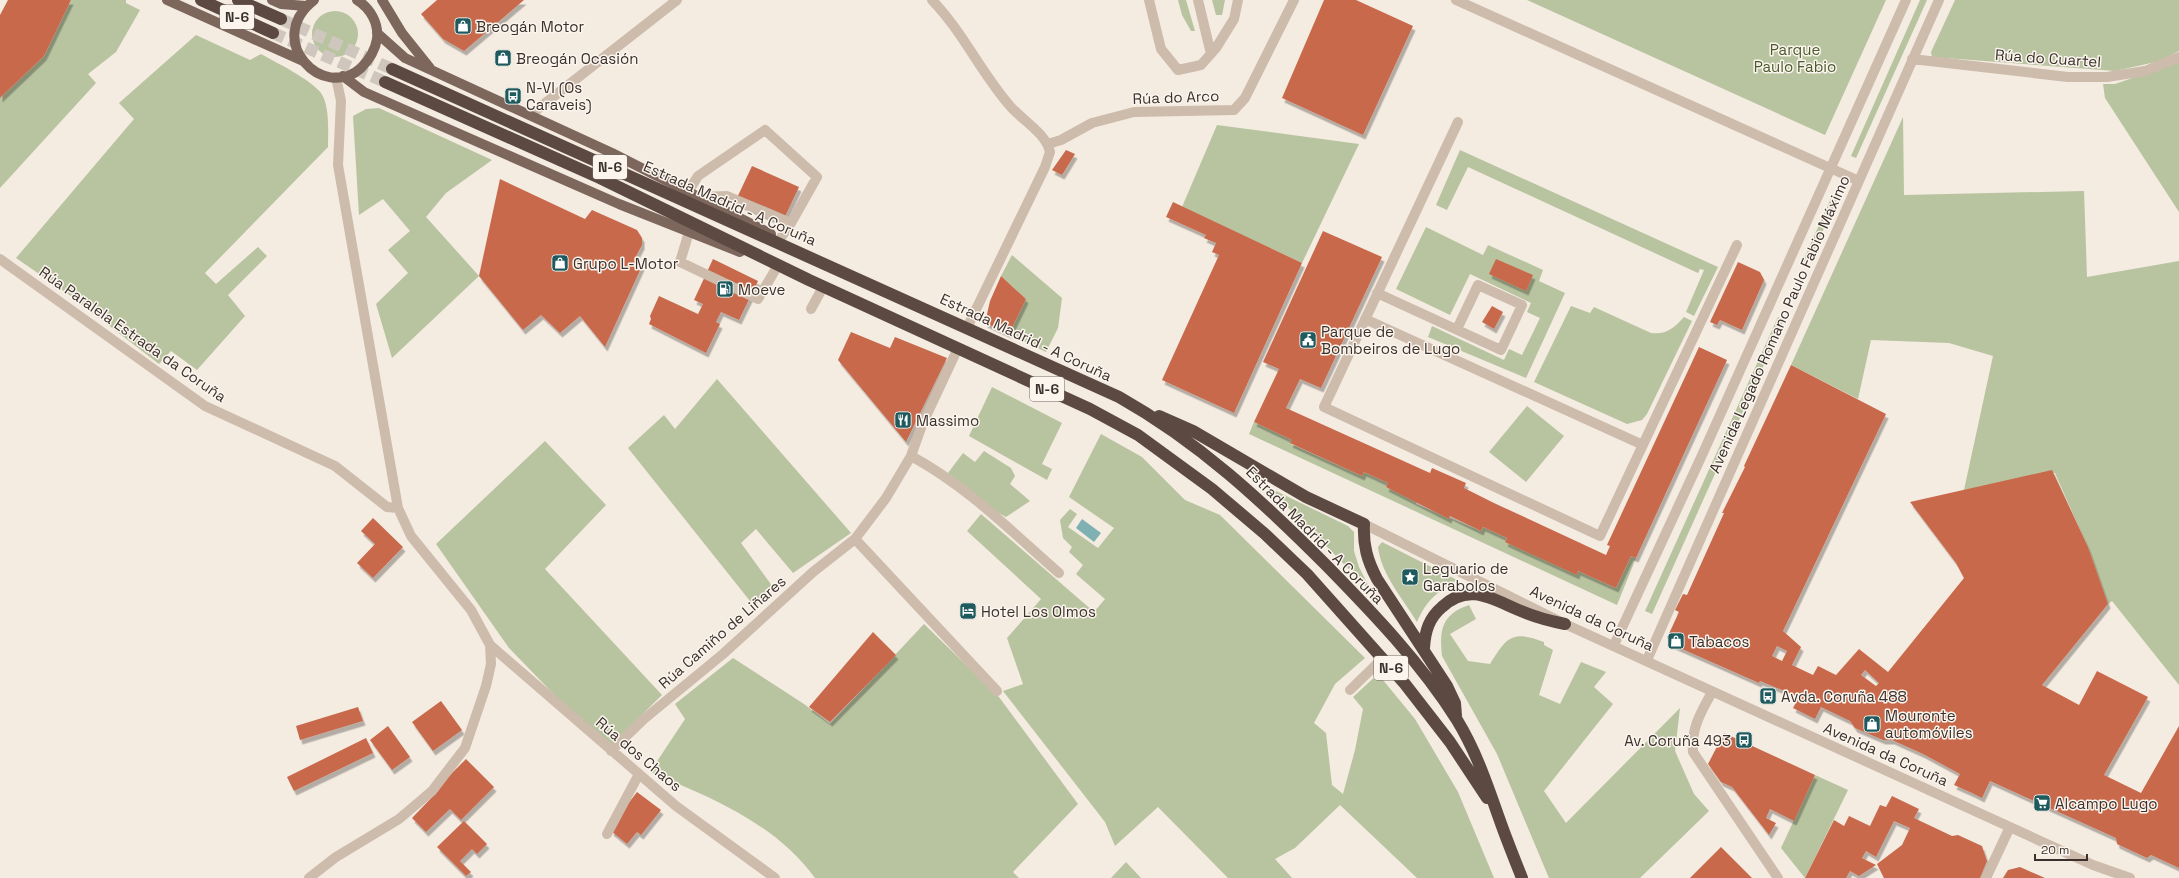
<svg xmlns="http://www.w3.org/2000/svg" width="2179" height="878" font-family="'Space Grotesk',sans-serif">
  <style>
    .green { fill: #b8c4a0 }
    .water { fill: #7fb0b2 }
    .building { fill: #c8694b; fill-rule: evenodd; filter: url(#shadow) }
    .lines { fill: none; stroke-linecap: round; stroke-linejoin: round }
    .highway-tunnel { stroke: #cfc6bd; stroke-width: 12; stroke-dasharray: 12 6; stroke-linecap: butt }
    .minor { stroke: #cdbbac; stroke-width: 10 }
    .major { stroke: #7d675c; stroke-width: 10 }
    .highway { stroke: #5c4a42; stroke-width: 12 }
    .labels { text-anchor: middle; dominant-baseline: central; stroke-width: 3; stroke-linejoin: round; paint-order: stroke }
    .shield { fill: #fbf5ee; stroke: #756b66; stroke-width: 1 }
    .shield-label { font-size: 14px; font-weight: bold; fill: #3b302b }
    .poi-label { font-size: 15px; fill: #3b302b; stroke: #fbf5ee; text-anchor: start }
    .park-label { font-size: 15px; fill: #4a5a2e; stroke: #fbf5ee }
    .street-label { font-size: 15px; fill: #3b302b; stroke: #fbf5ee }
  </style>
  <defs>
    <filter id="shadow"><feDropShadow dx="2.5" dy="4.5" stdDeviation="0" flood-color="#0004"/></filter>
  </defs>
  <rect width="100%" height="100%" fill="#f4ebe1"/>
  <path class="green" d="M71 0H126V3L140 10 116 52 88 74 96 83 0 188V98L44 56Z
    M1178 0H1186L1195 31H1191L1182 15Z
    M1212 0H1225L1222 15H1216Z
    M1527 0H1886L1825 135Z
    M1920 0H1927L1856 158 1851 156Z
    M1955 0H2179V51L2160 61 2115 71 1932 57 1931 52Z
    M312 34a23 23 0 1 1 46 0a23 23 0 1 1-46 0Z
    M196 35 250 60 261 54C277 63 310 79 321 93 330 106 328 132 328 147L205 273 216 284 258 247 267 256 228 295 245 316 197 370 171 351 159 364 68 294 16 258 134 119 119 103Z
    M2179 62V212L2105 98 2103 84H2115Z
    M379 108 492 160 446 193 426 217 479 276 392 358 376 304 408 273 388 250 410 231 383 199 359 215 353 116 366 109Z
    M1903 117 1904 195 2084 191 2087 277 2179 261V685L2112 601 2108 604 2088 547 2055 473 1964 490 1993 356 1949 343 1871 340 1858 399 1791 365Z
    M1217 125 1359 144 1302 263 1182 207Z
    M1460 150 1718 267 1694 316 1686 312 1704 270 1700 269 1698 273 1468 167 1447 210 1436 205Z
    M1832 196 1838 198 1807 265 1802 263Z
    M1426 227 1483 255 1488 245 1543 270 1539 281 1565 293 1526 378 1428 337 1432 326 1504 360 1509 349 1522 355 1540 318 1527 312 1531 303 1470 274 1450 315 1396 289Z
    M1012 255 1062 298 1058 328 1046 352 1009 334 1026 299 1001 276Z
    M1571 306 1590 313 1594 307 1651 333C1666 335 1674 328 1684 317L1692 321 1647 414 1642 420 1627 424 1534 382Z
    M1778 317 1784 320 1652 614 1645 611Z
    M717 379 851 533 793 573 756 529 741 543 773 587 754 606 628 448 664 415 675 429Z
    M992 387 1062 423 1042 464 1052 469 1047 480 969 436Z
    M1527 406 1564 436 1526 482 1489 452Z
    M1254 422 1292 440 1291 444 1362 476 1364 472 1388 483 1386 487 1417 501 1416 504 1481 531 1483 527 1507 538 1505 541 1577 574 1578 571 1616 588 1631 556 1636 558 1617 605 1249 434Z
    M1101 434 1142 457 1185 500 1220 515 1365 658 1335 684 1314 723 1326 733 1332 785 1343 794 1355 750 1363 709 1353 697 1378 674 1415 719 1458 792 1494 878H1417L1340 805 1295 848 1275 859 1292 878H1228L1158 807 1115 846 1105 822 1003 691 1023 684 1007 638 1041 599 967 531 981 514 1094 612 1105 599 1076 574 1083 565 1069 552 1072 547 1063 538 1060 520 1070 509 1077 514 1068 527 1098 548 1114 528 1069 497Z
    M545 441 606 505 545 569 662 695 611 745 602 744 509 648 436 544Z
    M984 451 1011 468 1015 476 1010 484 1030 501 1006 517 993 510 948 473 963 453 975 462Z
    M1274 490 1348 526 1354 532V551L1359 567 1372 593 1296 515 1270 491Z
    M1382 542 1457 580C1437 593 1427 599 1417 622 1403 599 1381 574 1378 547Z
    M1469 605 1476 619 1450 634 1468 661 1490 664C1507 637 1512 630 1544 642V645L1553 650 1539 695 1560 704 1581 662 1606 672 1594 687 1613 704 1544 791 1566 823 1680 708 1675 751 1694 794 1709 811 1640 878H1549L1497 754 1442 656C1439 630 1442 614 1469 605Z
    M924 624 999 697 1078 804 1013 872 1019 878H815C775 823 710 797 650 772L685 719 675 704 733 658 804 704 830 724Z
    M1815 775 1848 790 1805 878 1781 848Z
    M1126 862 1141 878H1111Z"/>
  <path class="water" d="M1082 519 1101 533 1094 542 1076 528Z"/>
  <path class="building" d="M8 0H71L44 56 0 98V15Z
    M437 0H524L464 51 443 39 421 14Z
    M1324 0H1356L1413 26 1363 135 1282 98Z
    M1066 150 1075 154 1062 175 1052 170Z
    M752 166 799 187 782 223 735 202Z
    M500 179 585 219 592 210 637 230 642 238V245L634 260 642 266 605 347 580 316 560 333 541 315 523 330 479 276Z
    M1173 202 1302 263 1234 413 1162 380 1219 255 1212 252 1216 243 1204 238 1206 235 1166 217Z
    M1323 231 1382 257 1321 388 1300 379 1286 408 1430 473 1432 468 1466 483 1464 488 1494 503 1606 555 1610 546 1607 545 1699 347 1727 360 1636 558 1631 556 1616 588 1578 571 1577 575 1505 542 1507 538 1483 527 1481 531 1450 516 1449 519 1386 487 1388 483 1364 472 1362 476 1290 443 1292 440 1254 422 1279 369 1263 362Z
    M713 259 758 281 739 320 721 312 716 322 720 324 706 353 649 324 651 319 650 316 659 296 698 314 703 304 694 300Z
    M1496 259 1533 275 1526 291 1489 274Z
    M1738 262 1760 272 1764 280 1742 330 1720 320 1717 325 1710 322Z
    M1001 276 1026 299 1009 334 985 323 990 301Z
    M1492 306 1503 312 1494 329 1482 322Z
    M851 332 890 348 895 337 947 358 906 442 838 360Z
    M1791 365 1886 414 1783 631 1801 647 1792 665 1813 675 1818 666 1836 675 1859 649 1888 672 1964 578 1956 563 1910 502 2052 470 2088 547 2108 604 2042 685 2079 705 2097 671 2148 697 2104 775 2141 793 2179 726V868L2151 855 2147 858 2117 844 2116 838 1990 781 1982 798 1972 793 1954 785 1960 774 1923 754 1892 740H1883L1855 728 1850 721 1821 707 1815 719 1793 708 1799 697 1760 681 1759 683 1673 645 1671 640 1667 638 1679 612 1675 610 1683 594 1687 595 1724 513H1722L1745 467 1744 466ZM1777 646 1787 651 1782 661 1772 656ZM1865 670 1879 683 1876 686 1861 675Z
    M373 518 403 547 373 578 357 563 375 544 361 531Z
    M873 632 896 655 830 722 809 707Z
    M441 701 462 730 433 751 412 722Z
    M358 707 363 721 300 740 296 726Z
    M388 726 410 757 392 770 370 740Z
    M1724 733 1815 775 1794 821 1770 809 1766 818 1776 823 1769 835 1732 787 1721 782 1708 764Z
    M366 738 373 753 294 791 287 777Z
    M466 759 494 787 461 820 450 809 426 832 412 818 439 790 437 788Z
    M637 792 661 810 641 835 628 825 637 832 627 844 611 831 618 817Z
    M1892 796 1919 809 1914 818 1952 836 1958 835 1982 846 1987 861 1980 878H1884L1877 864 1902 845 1910 828 1894 821 1876 857 1866 851 1862 858 1876 865 1859 876 1850 871 1846 878H1805L1834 820 1844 826 1849 816 1870 826 1880 805 1886 807Z
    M464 821 487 844 477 854 472 849 460 861 471 872 466 876 437 847Z
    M1721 847 1752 878H1690Z
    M2020 867 2045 878H2003L2008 870Z"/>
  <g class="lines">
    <path class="highway-tunnel" d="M281 19 392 69
      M273 33 385 82"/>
    <path class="minor" d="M932 0C963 32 981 73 1010 106 1024 122 1045 132 1050 152L1045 167 967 328
      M1149 0 1161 49 1178 70 1201 65 1216 48 1234 19 1238 0
      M1198 0 1211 54
      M1456 0 1859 181
      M1912 59 2068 77H2107L2145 71 2179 57
      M530 115 677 0
      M1458 122 1324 407 1600 536 1737 245
      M1048 144 1061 140 1092 123 1134 112 1234 110 1245 98 1294 0
      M688 192 698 176 765 130 817 177 791 223
      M699 197 727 196 791 223 780 239
      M689 232 680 262 758 299 777 267
      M0 259 205 406 335 466 387 507 398 508
      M1377 293 1501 350 1522 305 1478 285 1457 329
      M811 309 823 287
      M1365 319 1643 445
      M911 456C967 486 1012 532 1059 573
      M1364 524 1565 624 2093 865 2130 878
      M855 539 997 691
      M490 645 676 806 775 878
      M1614 645 1703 453 1906 0
      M1647 660 1939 0
      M1350 690 1383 658
      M1712 692C1701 712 1691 728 1693 752L1778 878
      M611 751 644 719 723 654 813 572 855 539 886 498 911 456 922 425 958 348
      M607 834 639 774
      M309 878 336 857 399 819 432 791 465 748 486 686 491 664 490 645 471 610 411 536 398 508 338 165 341 101 336 77
      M1986 878 2010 827"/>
    <path class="major" d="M167 0 303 61
      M272 0 281 4 306 6
      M314 0C263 40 323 102 361 68 370 59 375 51 377 39 379 23 370 8 357 0
      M382 0 402 33 430 68
      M377 33 405 58 612 153 771 234
      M343 76 364 92 619 204 740 252"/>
    <path class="highway" d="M201 0 273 33
      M238 0 281 19
      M392 69 1119 397C1199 442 1262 501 1326 565 1373 613 1421 663 1457 720 1476 751 1487 784 1499 818 1506 838 1514 858 1522 878
      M385 82 600 178 809 280 1090 409 1138 435 1212 489 1265 534 1307 574 1405 684 1450 742 1487 798
      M1159 416 1193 431 1306 497 1364 524C1363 545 1367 560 1377 579L1447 686 1455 703 1456 716
      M1424 648C1425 631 1429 618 1442 607 1469 582 1492 599 1521 611 1535 617 1550 621 1565 624"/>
  </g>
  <defs>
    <symbol id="shop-square" viewBox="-11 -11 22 22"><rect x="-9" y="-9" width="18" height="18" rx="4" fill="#1f5a5e" stroke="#fbf5ee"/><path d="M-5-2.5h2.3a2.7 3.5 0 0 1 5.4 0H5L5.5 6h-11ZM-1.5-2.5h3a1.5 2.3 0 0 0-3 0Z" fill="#fff"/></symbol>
    <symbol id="bus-square" viewBox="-11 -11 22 22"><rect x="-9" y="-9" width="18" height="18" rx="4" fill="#1f5a5e" stroke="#fbf5ee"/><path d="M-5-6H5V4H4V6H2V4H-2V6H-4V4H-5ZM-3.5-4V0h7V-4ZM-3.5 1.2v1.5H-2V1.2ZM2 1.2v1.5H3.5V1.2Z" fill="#fff"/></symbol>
    <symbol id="fuel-square" viewBox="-11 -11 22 22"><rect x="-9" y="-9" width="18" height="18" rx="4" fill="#1f5a5e" stroke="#fbf5ee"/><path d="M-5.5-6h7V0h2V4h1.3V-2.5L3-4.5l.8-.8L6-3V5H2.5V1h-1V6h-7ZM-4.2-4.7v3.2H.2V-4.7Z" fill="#fff"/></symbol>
    <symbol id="civic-square" viewBox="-11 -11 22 22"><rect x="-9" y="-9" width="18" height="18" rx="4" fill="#1f5a5e" stroke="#fbf5ee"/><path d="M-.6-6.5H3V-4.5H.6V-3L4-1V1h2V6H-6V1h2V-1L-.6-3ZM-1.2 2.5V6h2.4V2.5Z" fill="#fff"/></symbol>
    <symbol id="restaurant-square" viewBox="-11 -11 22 22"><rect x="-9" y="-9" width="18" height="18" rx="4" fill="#1f5a5e" stroke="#fbf5ee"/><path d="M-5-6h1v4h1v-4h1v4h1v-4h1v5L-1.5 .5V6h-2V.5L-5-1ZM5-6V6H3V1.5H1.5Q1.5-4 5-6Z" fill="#fff"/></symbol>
    <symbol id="sight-square" viewBox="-11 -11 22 22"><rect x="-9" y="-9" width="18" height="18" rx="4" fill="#1f5a5e" stroke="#fbf5ee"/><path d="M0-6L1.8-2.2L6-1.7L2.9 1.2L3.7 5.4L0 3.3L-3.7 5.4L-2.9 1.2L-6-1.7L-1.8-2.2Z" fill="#fff"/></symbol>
    <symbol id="hotel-square" viewBox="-11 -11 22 22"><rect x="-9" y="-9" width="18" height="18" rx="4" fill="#1f5a5e" stroke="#fbf5ee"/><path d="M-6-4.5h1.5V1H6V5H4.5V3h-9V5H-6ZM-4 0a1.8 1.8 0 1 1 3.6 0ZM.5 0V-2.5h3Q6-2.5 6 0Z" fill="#fff"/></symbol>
    <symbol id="supermarket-square" viewBox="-11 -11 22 22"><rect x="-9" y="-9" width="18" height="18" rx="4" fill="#1f5a5e" stroke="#fbf5ee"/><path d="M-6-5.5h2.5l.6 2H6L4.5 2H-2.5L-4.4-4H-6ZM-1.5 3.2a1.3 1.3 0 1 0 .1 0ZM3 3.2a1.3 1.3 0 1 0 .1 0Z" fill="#fff"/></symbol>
  </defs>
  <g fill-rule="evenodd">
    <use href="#shop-square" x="453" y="16" width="20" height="20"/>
    <use href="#shop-square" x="493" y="48" width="20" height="20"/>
    <use href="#bus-square" x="503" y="86" width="20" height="20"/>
    <use href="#shop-square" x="550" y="253" width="20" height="20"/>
    <use href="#fuel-square" x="715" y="279" width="20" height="20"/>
    <use href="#civic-square" x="1298" y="330" width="20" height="20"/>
    <use href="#restaurant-square" x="893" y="410" width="20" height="20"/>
    <use href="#sight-square" x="1400" y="567" width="20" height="20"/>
    <use href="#hotel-square" x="958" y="601" width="20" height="20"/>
    <use href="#shop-square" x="1666" y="631" width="20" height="20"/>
    <use href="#bus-square" x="1758" y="686" width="20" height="20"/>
    <use href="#shop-square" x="1862" y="714" width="20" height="20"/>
    <use href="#bus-square" x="1734" y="730" width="20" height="20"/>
    <use href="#supermarket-square" x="2032" y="793" width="20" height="20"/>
  </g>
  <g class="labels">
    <g class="shield">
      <rect x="220" y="5" width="34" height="24" rx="3"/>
      <rect x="593" y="155" width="34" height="24" rx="3"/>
      <rect x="1030" y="377" width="34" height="24" rx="3"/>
      <rect x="1374" y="656" width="34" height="24" rx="3"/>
    </g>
    <g class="shield-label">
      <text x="237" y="17">N-6</text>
      <text x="610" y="167">N-6</text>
      <text x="1047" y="389">N-6</text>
      <text x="1391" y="668">N-6</text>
    </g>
    <g class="poi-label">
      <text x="476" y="26">Breogán Motor</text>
      <text x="516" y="58">Breogán Ocasión</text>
      <text x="526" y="87">N-VI (Os<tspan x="526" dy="17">Caraveis)</tspan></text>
      <text x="573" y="263">Grupo L-Motor</text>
      <text x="738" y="289">Moeve</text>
      <text x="1321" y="331">Parque de<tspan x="1321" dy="17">Bombeiros de Lugo</tspan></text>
      <text x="916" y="420">Massimo</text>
      <text x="1423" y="568">Leguario de<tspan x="1423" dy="17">Garabolos</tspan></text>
      <text x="981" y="611">Hotel Los Olmos</text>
      <text x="1689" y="641">Tabacos</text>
      <text x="1781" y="696">Avda. Coruña 488</text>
      <text x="1885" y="715">Mouronte<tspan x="1885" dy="17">automóviles</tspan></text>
      <text x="1731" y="740" text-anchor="end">Av. Coruña 493</text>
      <text x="2055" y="803">Alcampo Lugo</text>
    </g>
    <g class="park-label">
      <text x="1795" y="49">Parque<tspan x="1795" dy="17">Paulo Fabio</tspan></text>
    </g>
    <g class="street-label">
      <text transform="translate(2048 58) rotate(4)">Rúa do Cuartel</text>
      <text transform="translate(1176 97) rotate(-2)">Rúa do Arco</text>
      <text transform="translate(730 203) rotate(24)">Estrada Madrid - A Coruña</text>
      <text transform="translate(1779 324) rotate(-66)">Avenida Legado Romano Paulo Fabio Máximo</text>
      <text transform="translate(133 334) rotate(35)">Rúa Paralela Estrada da Coruña</text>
      <text transform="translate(1026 337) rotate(25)">Estrada Madrid - A Coruña</text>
      <text transform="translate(1315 535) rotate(45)">Estrada Madrid - A Coruña</text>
      <text transform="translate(1592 618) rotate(25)">Avenida da Coruña</text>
      <text transform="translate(722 632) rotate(-41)">Rúa Camiño de Liñares</text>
      <text transform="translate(639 754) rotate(40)">Rúa dos Chaos</text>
      <text transform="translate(1886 754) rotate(24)">Avenida da Coruña</text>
    </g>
  </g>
  <path d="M2035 854v6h52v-6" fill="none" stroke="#3b302b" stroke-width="2"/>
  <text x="2041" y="854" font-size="12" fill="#3b302b" stroke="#fbf5ee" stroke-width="3" paint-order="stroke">20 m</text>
</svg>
